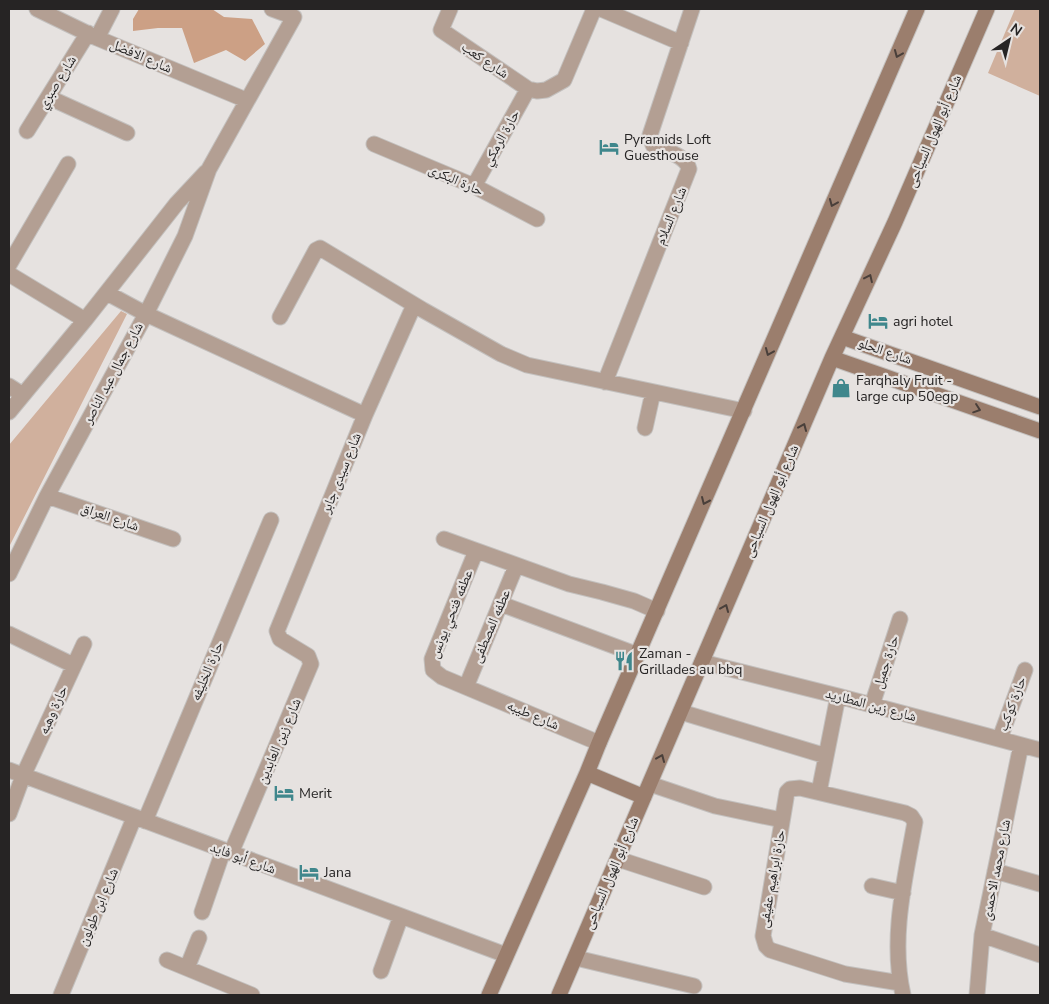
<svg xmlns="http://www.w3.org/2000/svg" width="1049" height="1004" font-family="'Nunito Sans','Noto Naskh Arabic',sans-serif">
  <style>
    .green { fill: #d0b09d }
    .forest { fill: #cca085 }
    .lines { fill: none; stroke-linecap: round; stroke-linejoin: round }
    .street-casing { stroke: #c3c0be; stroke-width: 17 }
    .secondary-casing { stroke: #c3c0be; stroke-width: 17 }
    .street { stroke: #b39f93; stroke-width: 15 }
    .secondary { stroke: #9b7e6d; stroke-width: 15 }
    .oneway { stroke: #493f3a }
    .labels { text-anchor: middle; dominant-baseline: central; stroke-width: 4.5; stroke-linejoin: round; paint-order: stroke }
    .street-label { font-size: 14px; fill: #262424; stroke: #e6e2e0 }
    .poi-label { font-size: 14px; fill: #262424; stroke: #e6e2e0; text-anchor: start }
  </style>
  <rect width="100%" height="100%" fill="#e6e2e0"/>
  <path class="green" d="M1015 9H1040V96L988 73Z
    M121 311 127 314 9 547V445Z"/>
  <path class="forest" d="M139 9H212L224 17 252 19 265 44 245 61 226 50 194 63 182 28H158L133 31V19Z"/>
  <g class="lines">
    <defs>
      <path id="street" d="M37 9 97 38 246 100
        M450 9 441 30 528 89 537 91 546 90 564 80 594 9
        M601 9 681 43
        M97 38 112 9
        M48 97 127 133
        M27 131 88 33
        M374 144 474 186 537 219
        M474 186 528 89
        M9 265 68 164
        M9 274 85 320
        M107 293 146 314 365 415
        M280 317 316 250 320 248 423 310 501 354 527 365 744 411
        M605 382 689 169C686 155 665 151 653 145L650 135 692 9
        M9 386 23 395
        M9 412 85 320 177 203 206 172
        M645 428 653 392
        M47 496 173 539
        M444 539 569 584 602 592 634 601 657 611
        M476 551 432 659 433 670 442 677 599 743
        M9 574 47 496 146 314 185 236 209 169 294 17 272 9
        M501 604 638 655
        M9 634 73 665
        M702 662 838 696 1040 750
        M466 687 516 566
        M872 705 900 619
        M681 712 826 756
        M1000 738 1025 670
        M9 770 506 955
        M650 784 715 806 782 820
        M819 792 838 696
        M9 814 23 776 84 644
        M145 821 271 520
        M231 853 311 664 308 656 280 639 277 631 365 415 414 305
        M618 859 704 887
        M995 871 1040 884
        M872 886 903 893
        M202 912 223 851
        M982 935 1040 955
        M576 958 694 986
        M167 960 252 995
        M187 968 199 938
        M381 971 401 916
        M900 983 845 974 770 950 766 946 763 936 787 792 790 789 800 788 905 813 911 816 915 822C905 879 890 938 903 995
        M61 995 134 818
        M977 995 982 935 1021 745"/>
      <path id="secondary" d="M842 337 1040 407
        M832 358 1040 431
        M587 773 644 797
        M489 995 587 773 599 743 917 9
        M559 995 832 358 895 222 987 9"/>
    </defs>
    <use href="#street" class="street-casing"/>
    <use href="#secondary" class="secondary-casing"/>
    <use href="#street" class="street"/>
    <use href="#secondary" class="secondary"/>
  </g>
  <defs><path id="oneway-chevron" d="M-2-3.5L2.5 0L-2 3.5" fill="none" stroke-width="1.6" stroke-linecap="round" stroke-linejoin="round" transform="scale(1.25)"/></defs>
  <g class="oneway">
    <use href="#oneway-chevron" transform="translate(898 54) rotate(113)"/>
    <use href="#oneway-chevron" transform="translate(833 203) rotate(113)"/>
    <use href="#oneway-chevron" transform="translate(869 278) rotate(-65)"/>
    <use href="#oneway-chevron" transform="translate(769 352) rotate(113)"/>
    <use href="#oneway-chevron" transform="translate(977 409) rotate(19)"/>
    <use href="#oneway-chevron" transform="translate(803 427) rotate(-67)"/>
    <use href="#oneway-chevron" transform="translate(705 501) rotate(114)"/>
    <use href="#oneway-chevron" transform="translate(725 608) rotate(-67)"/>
    <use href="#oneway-chevron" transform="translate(661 758) rotate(-67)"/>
  </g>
  <defs>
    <symbol id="hotel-bare" viewBox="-9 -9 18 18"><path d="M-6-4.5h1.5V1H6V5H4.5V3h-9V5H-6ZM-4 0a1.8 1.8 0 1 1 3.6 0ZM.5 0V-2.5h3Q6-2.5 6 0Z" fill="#3f878c" stroke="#e6e2e0" stroke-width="2.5" paint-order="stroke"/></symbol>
    <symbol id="shop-bare" viewBox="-9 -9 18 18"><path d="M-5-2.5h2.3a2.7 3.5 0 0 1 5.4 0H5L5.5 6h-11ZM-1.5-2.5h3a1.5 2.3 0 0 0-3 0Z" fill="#3f878c" stroke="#e6e2e0" stroke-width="2.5" paint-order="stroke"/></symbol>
    <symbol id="restaurant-bare" viewBox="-9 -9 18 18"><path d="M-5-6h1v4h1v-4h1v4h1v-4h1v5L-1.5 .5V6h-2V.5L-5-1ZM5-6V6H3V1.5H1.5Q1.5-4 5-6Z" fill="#3f878c" stroke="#e6e2e0" stroke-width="2.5" paint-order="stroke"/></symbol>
  </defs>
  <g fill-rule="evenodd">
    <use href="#hotel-bare" x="595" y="133" width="28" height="28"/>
    <use href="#hotel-bare" x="864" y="307" width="28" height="28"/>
    <use href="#shop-bare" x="827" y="374" width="28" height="28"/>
    <use href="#restaurant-bare" x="610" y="647" width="28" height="28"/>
    <use href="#hotel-bare" x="270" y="779" width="28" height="28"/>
    <use href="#hotel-bare" x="295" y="858" width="28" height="28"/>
  </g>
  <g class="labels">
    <g class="street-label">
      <text transform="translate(141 56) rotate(23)">شارع الافضل</text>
      <text transform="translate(485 60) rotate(34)">شارع كعب</text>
      <text transform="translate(57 82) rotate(-58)">شارع صبري</text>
      <text transform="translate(934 131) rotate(-67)">شارع أبو الهول السياحى</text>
      <text transform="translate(501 138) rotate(-61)">حارة الرمكي</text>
      <text transform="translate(456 180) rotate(24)">حارة البكرى</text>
      <text transform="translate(671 216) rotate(-68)">شارع السلام</text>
      <text transform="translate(885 351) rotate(19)">شارع الحلو</text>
      <text transform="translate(113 373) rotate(-62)">شارع جمال عبد الناصر</text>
      <text transform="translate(341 473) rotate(-68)">شارع سيدى جابر</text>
      <text transform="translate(771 501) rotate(-67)">شارع أبو الهول السياحى</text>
      <text transform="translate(110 517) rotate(19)">شارع العراق</text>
      <text transform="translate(451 614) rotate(-68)">عطفه فتحي يونس</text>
      <text transform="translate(491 626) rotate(-67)">عطفه المصطفى</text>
      <text transform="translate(886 662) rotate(-72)">حارة جميل</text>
      <text transform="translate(207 671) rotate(-67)">حارة الخليفه</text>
      <text transform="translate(1012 704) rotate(-70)">حارة كوكب</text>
      <text transform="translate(871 705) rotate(15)">شارع زين المطاريد</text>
      <text transform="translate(53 710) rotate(-66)">حارة وهبه</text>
      <text transform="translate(533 715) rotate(23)">شارع طيبه</text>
      <text transform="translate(279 741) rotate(-67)">شارع زين العابدين</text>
      <text transform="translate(243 858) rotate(20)">شارع أبو فايد</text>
      <text transform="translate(996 870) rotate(-79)">شارع محمد الاحمدى</text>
      <text transform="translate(611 873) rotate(-67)">شارع أبو الهول السياحى</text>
      <text transform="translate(772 879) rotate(-80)">حارة ابراهيم عفيفى</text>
      <text transform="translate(98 907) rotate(-67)">شارع ابن طولون</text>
    </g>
    <g class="poi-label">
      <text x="624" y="139">Pyramids Loft<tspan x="624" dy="16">Guesthouse</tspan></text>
      <text x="893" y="321">agri hotel</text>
      <text x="856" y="380">Farqhaly Fruit -<tspan x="856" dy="16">large cup 50egp</tspan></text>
      <text x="639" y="653">Zaman -<tspan x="639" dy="16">Grillades au bbq</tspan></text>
      <text x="299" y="793">Merit</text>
      <text x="324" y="872">Jana</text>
    </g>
  </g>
  <rect width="1049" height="1004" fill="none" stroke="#262424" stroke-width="20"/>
  <g transform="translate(1009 40) rotate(35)" stroke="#e6e2e0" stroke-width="4" paint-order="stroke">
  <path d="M0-4L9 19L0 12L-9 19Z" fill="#262424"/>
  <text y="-8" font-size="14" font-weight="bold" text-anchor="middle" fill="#262424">N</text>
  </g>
</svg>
